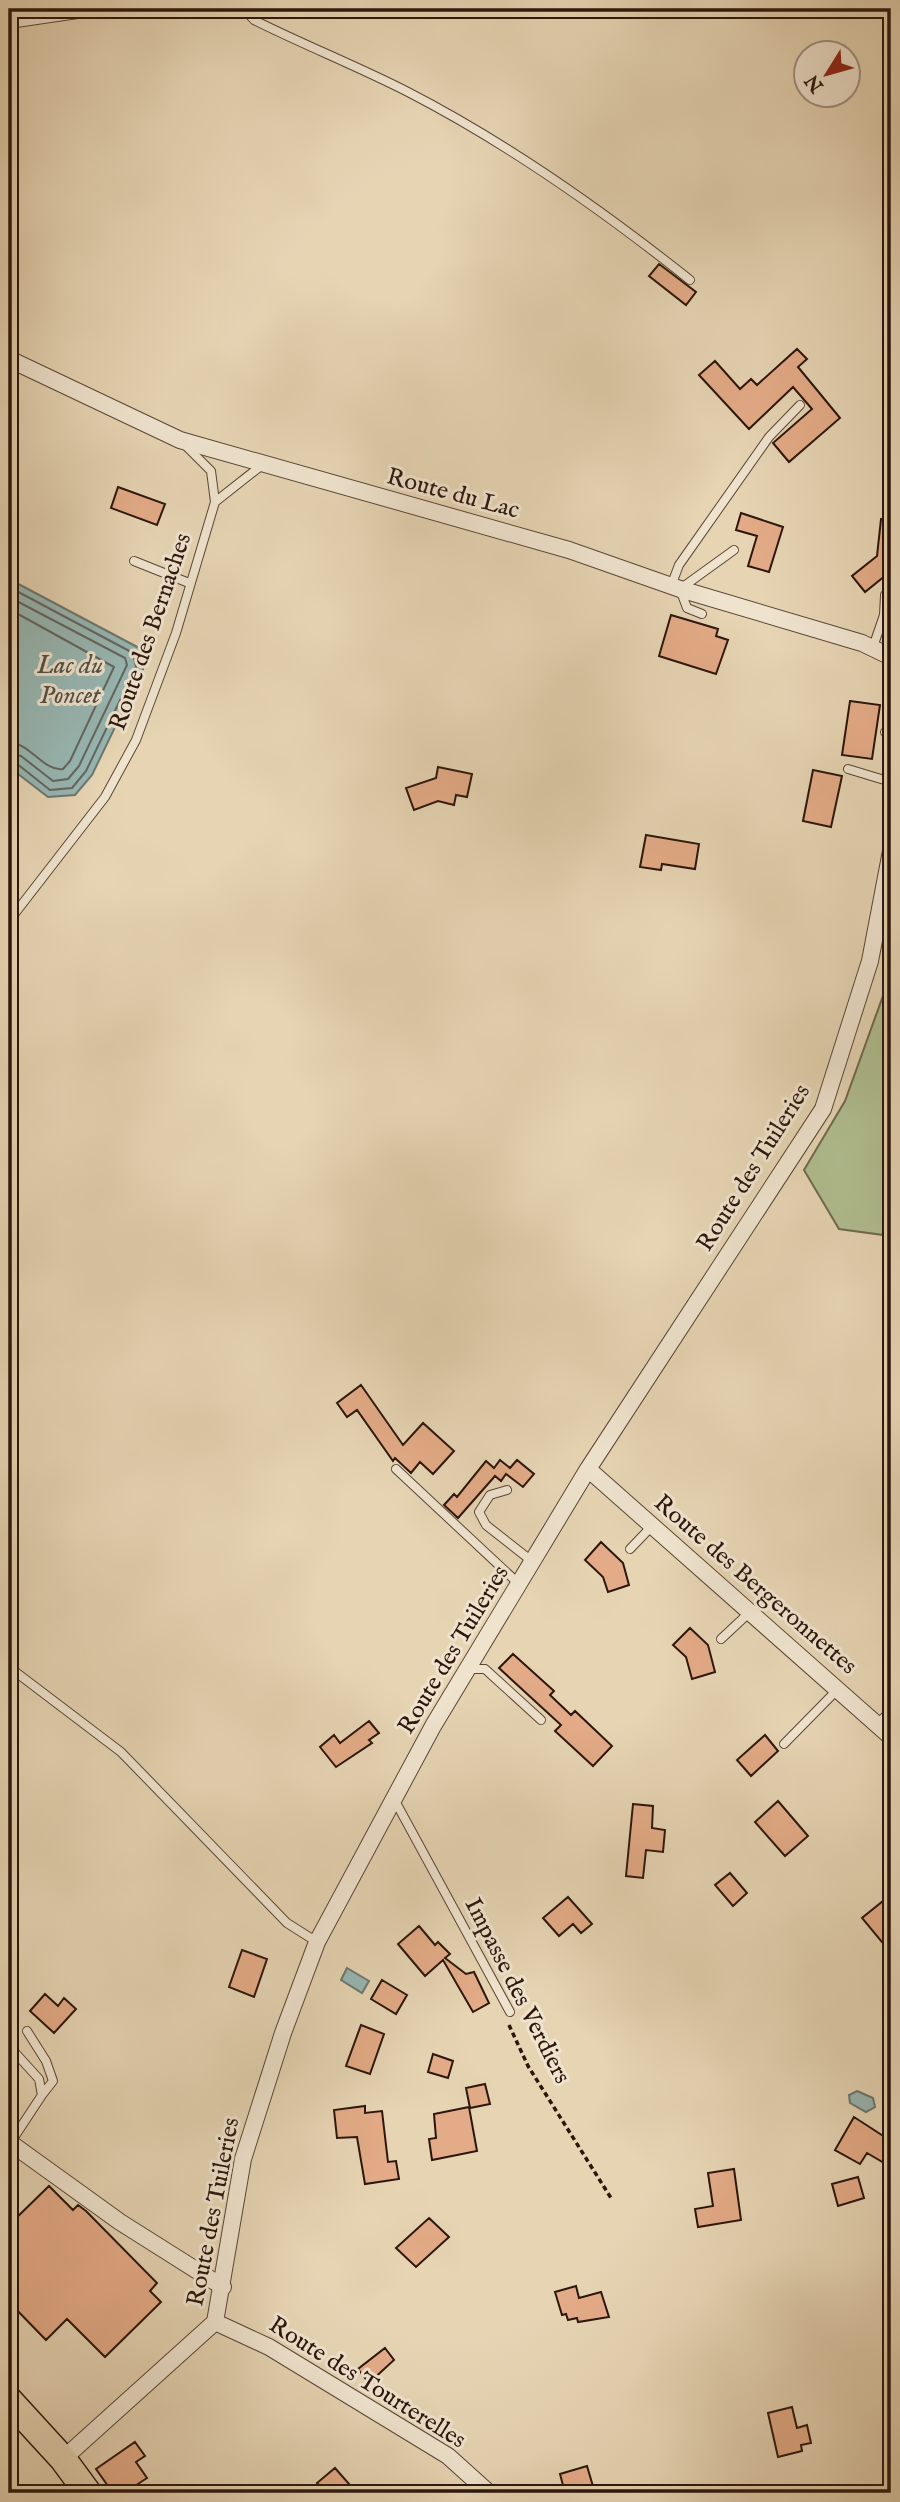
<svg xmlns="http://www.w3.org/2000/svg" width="900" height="2502" font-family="'IM FELL English',serif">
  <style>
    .green { fill: #b0be90; stroke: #6e6a4e; stroke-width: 2 }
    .water { fill: #97b7b3; stroke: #6c7770; stroke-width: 2 }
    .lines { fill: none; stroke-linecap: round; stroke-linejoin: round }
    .shore { stroke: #626660; stroke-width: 2 }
    .building { fill: #e3ab87; stroke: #2c160c; stroke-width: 2 }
    .service-casing { stroke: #5a4636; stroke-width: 10 }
    .minor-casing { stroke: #5a4636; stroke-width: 18 }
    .primary-casing { stroke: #2c160c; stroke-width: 29 }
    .path { stroke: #2c160c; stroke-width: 3.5; stroke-dasharray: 5 3.5; stroke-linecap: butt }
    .service { stroke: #efe3ce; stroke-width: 8 }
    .minor { stroke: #efe3ce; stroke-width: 16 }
    .primary { stroke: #e6d4b3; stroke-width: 26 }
    .labels { text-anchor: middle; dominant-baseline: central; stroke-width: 6; stroke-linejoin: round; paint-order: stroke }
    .street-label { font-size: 24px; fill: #2c160c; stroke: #efe3ce }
    .water-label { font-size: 26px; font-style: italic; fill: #514e46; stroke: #efe3ce }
  </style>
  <rect width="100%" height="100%" fill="#e6d4b3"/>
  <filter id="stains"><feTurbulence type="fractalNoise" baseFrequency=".00286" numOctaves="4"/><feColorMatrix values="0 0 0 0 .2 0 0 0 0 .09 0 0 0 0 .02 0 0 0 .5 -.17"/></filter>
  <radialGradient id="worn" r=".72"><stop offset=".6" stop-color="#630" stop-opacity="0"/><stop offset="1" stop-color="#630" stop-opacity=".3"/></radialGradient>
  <path class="green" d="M891 991V1236L839 1229 804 1170 845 1101 884 993Z"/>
  <path class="water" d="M9 579 141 649 143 669 92 775 75 795 48 797 9 767Z
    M347 1968 369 1981 362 1993 341 1980Z
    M857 2091 873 2098 875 2107 866 2112 850 2103 849 2095Z"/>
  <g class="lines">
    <path class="shore" d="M9 587 133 653 136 667 86 771 72 788 50 790 16 763 9 762
      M9 597 125 658 127 665 79 766 68 779 53 781 21 756 9 753
      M9 609 114 667 70 761 63 769C44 772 30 743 9 742"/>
  </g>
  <path class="building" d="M659 264 696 292 686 305 649 276Z
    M797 349 807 359 798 367 840 418 789 462 773 443 812 409 793 387 749 429 699 375 715 361 740 389 751 379 757 385Z
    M118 487 165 504 157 525 111 508Z
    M741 513 783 527 769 572 748 566 757 536 736 530Z
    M881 519 891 520V571L865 592 852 576 877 556Z
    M671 615 718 629 716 636 728 640 716 674 659 656Z
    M850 701 880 705 872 759 842 755Z
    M438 767 472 774 467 797 456 795 454 805 438 801 414 810 406 788 436 778Z
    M813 770 842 776 831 827 803 821Z
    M646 835 699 844 695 869 662 864 661 870 640 867Z
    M361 1385 403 1445 423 1423 454 1451 433 1474 420 1462 411 1473 395 1458 393 1461 357 1410 347 1417 337 1403Z
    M500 1460 510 1468 517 1460 534 1474 523 1487 506 1474 501 1481 495 1476 458 1518 444 1505 454 1494 457 1497 486 1461 494 1468Z
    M601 1542 623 1563 629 1585 608 1592 603 1577 585 1560Z
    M690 1628 708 1645 715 1672 692 1679 686 1657 673 1645Z
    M513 1654 554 1691 550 1695 571 1715 575 1711 612 1746 593 1766 555 1731 561 1725 499 1668Z
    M369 1721 379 1733 369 1740 372 1743 336 1767 320 1747 334 1735 340 1743Z
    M765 1735 778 1751 751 1776 737 1760Z
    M778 1801 808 1836 785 1856 755 1822Z
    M633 1804 653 1806 652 1828 665 1830 663 1852 646 1850 643 1878 626 1876Z
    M730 1873 747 1893 733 1906 715 1885Z
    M568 1897 592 1924 581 1933 573 1924 559 1936 543 1918Z
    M883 1901 891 1911V1953L862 1918Z
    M419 1926 435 1945 438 1942 450 1954 445 1958 466 1974 474 1972 489 2003 473 2012 443 1960 425 1976 398 1944Z
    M242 1950 267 1959 254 1997 229 1987Z
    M382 1980 407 1995 396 2014 371 1999Z
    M45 1994 58 2006 64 1998 76 2009 54 2033 30 2011Z
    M361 2025 384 2034 370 2074 346 2066Z
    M433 2054 453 2061 448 2078 428 2072Z
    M485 2084 490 2104 470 2108 466 2088Z
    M365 2106V2113L382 2111 388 2162 396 2161 399 2179 365 2184 357 2137 337 2138 334 2110Z
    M469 2107 477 2151 432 2160 429 2139 436 2138 434 2114Z
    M854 2117 891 2141V2167L867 2153 860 2164 835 2150Z
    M734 2169 741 2220 698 2227 695 2209 713 2206 708 2173Z
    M858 2177 864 2198 838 2206 832 2184Z
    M49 2186 73 2210 78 2205 86 2211 157 2283 150 2291 161 2302 105 2357 67 2319 46 2340 9 2302V2225Z
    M429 2218 449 2237 416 2267 396 2248Z
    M576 2286 579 2298 601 2292 609 2317 578 2322 577 2318 568 2320 566 2314 562 2315 555 2292Z
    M385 2348 394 2360 369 2383 358 2369Z
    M792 2407 797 2428 807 2425 811 2443 801 2445 802 2451 778 2457 768 2413Z
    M135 2442 145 2456 136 2462 147 2478 124 2493H113L96 2469Z
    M587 2466 595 2493H565L560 2474Z
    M335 2468 357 2493H326L317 2483Z"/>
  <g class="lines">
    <defs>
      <path id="service" d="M244 9 254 20C304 45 357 66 408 92 509 144 601 209 690 280
        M184 444 211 471 215 502
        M134 561 189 583
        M671 586 679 565 769 437 800 405
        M702 614 687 608 680 589 734 550
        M873 647 884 615 885 595
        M885 732 891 733
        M848 769 891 782
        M9 921 105 797 136 740 176 633 215 502 262 465
        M396 1469 519 1584
        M507 1490 490 1495 479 1512 486 1525 533 1562
        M630 1549 653 1525
        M721 1639 751 1611
        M9 1667 121 1752 287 1923 317 1942
        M468 1669H485L541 1720
        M877 1724 891 1711
        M784 1744 838 1689
        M394 1799 510 2012
        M27 2031 46 2061 53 2081 42 2095
        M9 2046 39 2079 42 2095 11 2142"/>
      <path id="minor" d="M9 20 84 9
        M9 359 180 440 569 550 680 589 862 643 891 657
        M588 1469 891 1737
        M9 2142 120 2222 223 2287
        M215 2322 269 2347 448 2456 489 2493
        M63 2459 215 2322 243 2159 283 2033 317 1942 433 1726 588 1469 823 1109 870 961 891 851"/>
      <path id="primary" d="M9 2400 63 2459 88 2493"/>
    </defs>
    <use href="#service" class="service-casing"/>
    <use href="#minor" class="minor-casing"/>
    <use href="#primary" class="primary-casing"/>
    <path class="path" d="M509 2025 528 2066 611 2198"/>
    <use href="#service" class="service"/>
    <use href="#minor" class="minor"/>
    <use href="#primary" class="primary"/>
  </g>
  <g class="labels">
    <g class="street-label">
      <text transform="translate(453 494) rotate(15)">Route du Lac</text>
      <text transform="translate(151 632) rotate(-71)">Route des Bernaches</text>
      <text transform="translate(754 1168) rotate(-58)">Route des Tuileries</text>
      <text transform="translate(755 1585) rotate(41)">Route des Bergeronnettes</text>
      <text transform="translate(454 1650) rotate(-59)">Route des Tuileries</text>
      <text transform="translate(517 1991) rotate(63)">Impasse des Verdiers</text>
      <text transform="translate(214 2212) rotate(-79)">Route des Tuileries</text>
      <text transform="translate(367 2383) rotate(32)">Route des Tourterelles</text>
    </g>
    <g class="water-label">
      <text x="70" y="665">Lac du<tspan x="70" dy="30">Poncet</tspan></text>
    </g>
  </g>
  <rect width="900" height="2502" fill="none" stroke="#e6d4b3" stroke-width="35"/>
  <rect x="10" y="10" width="879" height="2481" fill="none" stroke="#2c160c" stroke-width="3.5"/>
  <rect x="18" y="18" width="865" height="2467" fill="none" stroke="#2c160c" stroke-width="2"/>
  <g transform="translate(827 74) rotate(233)"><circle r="33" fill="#efe3ce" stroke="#a19180" stroke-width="2"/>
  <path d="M0-5L12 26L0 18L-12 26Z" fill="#8f2418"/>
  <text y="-10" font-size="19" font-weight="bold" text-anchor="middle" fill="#2c160c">N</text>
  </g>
  <rect width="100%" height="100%" filter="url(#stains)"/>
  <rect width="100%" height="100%" fill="url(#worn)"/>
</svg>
